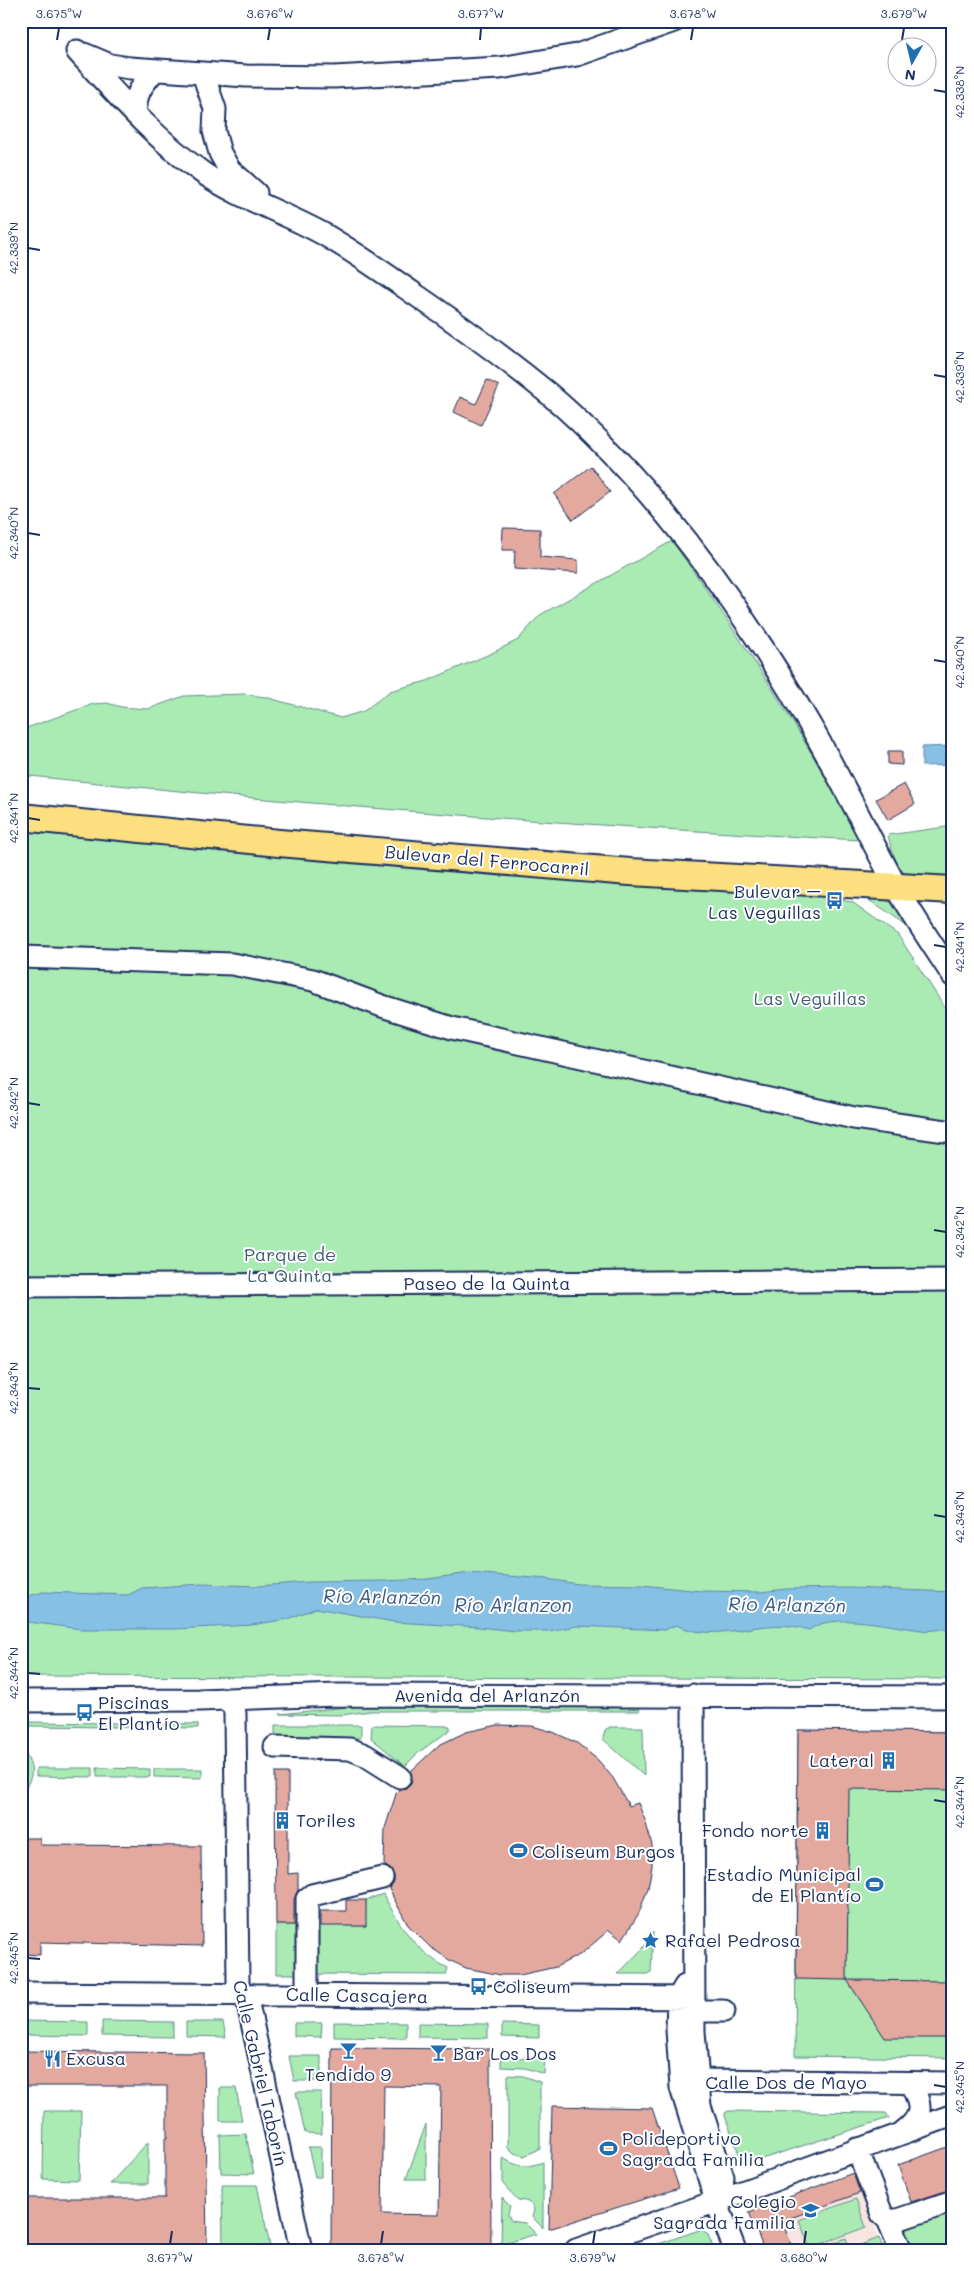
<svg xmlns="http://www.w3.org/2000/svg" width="974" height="2271" font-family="Mali,sans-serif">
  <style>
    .built { fill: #f7e5e2 }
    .green { fill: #aaebb4; stroke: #628d89 }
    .water { fill: #86c1e5; stroke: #5b87af }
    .building { fill: #e3a99f; stroke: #1b2f5e; fill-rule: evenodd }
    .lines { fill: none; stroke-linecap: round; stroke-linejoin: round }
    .minor-casing { stroke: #1b2f5e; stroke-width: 25 }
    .major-casing { stroke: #1b2f5e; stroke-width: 30 }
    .minor { stroke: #fff; stroke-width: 21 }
    .major { stroke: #fce080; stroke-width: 26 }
    .ticks { fill: none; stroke: #1b2f5e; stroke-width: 2 }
    .labels { text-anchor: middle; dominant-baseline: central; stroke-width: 4; stroke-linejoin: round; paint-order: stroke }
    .street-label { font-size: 18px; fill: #1b2f5e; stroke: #fff }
    .poi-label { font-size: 18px; fill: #1b2f5e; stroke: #fff; text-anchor: start }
    .park-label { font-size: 18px; fill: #3f5e74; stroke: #fff }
    .water-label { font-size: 19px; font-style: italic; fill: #3b5b86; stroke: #fff }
    .neatline { fill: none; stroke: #1b2f5e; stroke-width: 2 }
    .ticks-label { font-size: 12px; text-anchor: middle; fill: #1b2f5e }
  </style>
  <rect width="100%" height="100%" fill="#fff"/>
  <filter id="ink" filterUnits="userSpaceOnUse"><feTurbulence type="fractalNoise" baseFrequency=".02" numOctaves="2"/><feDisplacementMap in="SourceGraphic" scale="10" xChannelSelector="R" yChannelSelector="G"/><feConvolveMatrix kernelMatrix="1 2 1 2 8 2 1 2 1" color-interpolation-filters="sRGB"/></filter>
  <g filter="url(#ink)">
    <path class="built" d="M854 2173 884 2250H764L749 2212Z"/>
    <path class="green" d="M672 541C741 637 805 736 860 840 580 826 300 805 21 775V730L93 704 107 703 121 707 148 709 184 696 244 694 265 697 341 718 364 711 390 691 427 681 492 653 518 640 540 615Z
      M953 826 952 881C940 880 923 882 912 878 897 873 891 848 888 835Z
      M21 829 792 891 852 902 898 935 953 1020V1125L855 1112 453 1022 314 972 21 950Z
      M863 896C894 900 892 900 908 927Z
      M21 964 232 971 953 1139V1679L21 1676Z
      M636 1704 640 1708 639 1711H370L342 1715 280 1714 357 1706Z
      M29 1722 198 1724V1728L29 1726Z
      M275 1725H361V1738H275Z
      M372 1725 450 1726V1730L419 1752 405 1766 371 1738Z
      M610 1727H643L644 1776 603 1739 605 1730Z
      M798 1730 953 1732V2058L795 2056Z
      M26 1755C34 1770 33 1775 25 1789L21 1788V1757Z
      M36 1768H93V1777L36 1776Z
      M97 1768 150 1769V1777H97Z
      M154 1769H202V1778L154 1777Z
      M383 1894C400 1925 415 1952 448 1968L446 1975 313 1974V1925L365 1926 366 1900Z
      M276 1925H298L299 1974H276Z
      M653 1932 651 1972 647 1974H618L644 1947Z
      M21 2021 88 2022V2036L21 2035Z
      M102 2021 173 2022V2037L102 2036Z
      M186 2022H223L226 2037 186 2036Z
      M334 2022 406 2023V2038L334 2037Z
      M294 2023H322L321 2037 294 2036Z
      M418 2023 488 2024V2038L418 2037Z
      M502 2024 539 2025V2038L502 2037Z
      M289 2056H321V2081H294Z
      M501 2057 545 2059 544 2074 525 2068 501 2067Z
      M508 2075 523 2076 540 2082V2149L524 2156 514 2153 508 2147Z
      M220 2088H236L242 2121H220Z
      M296 2092H321L322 2134 305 2133Z
      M44 2111H81L79 2180 43 2179Z
      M728 2111 886 2113 889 2118 743 2165 725 2116V2113Z
      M426 2124V2179H406Z
      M246 2134 254 2174 221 2173 220 2135Z
      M148 2142V2184H110Z
      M308 2147H321V2177H315Z
      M503 2158C517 2167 527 2168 543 2162V2228L532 2217 534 2210C532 2201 525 2201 518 2200L503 2184Z
      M222 2185H257L270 2246H223Z
      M502 2198 510 2206 508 2214 511 2221 525 2223 536 2234 501 2245Z
      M856 2199 866 2227 810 2248 799 2220Z
      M953 2210V2250H912L903 2227Z
      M702 2229 708 2235 713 2247C705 2250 700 2247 693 2250H641Z
      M846 2238 850 2249 879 2238 884 2250H816Z"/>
    <path class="water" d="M953 746V765L922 766V747Z
      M469 1573 547 1579 578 1584 642 1585 701 1591 760 1592 786 1589 849 1588 953 1592V1628C943 1628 932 1632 922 1630 893 1627 833 1611 809 1630 763 1614 722 1646 676 1625L665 1630 577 1626 548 1631H514L479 1627 394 1622 316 1608 288 1619 252 1625 175 1629H81L21 1621V1598L43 1592 128 1595 142 1588 201 1584 258 1586 309 1582 384 1581 428 1579Z"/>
    <path class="building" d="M487 380 499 386 481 425 454 412 460 397 476 404Z
      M591 466 610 492 573 520 554 494Z
      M503 528 540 529V557L578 560V573L514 569 515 550H502Z
      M888 751H902V765L888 764Z
      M904 784 915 804 888 820 876 799Z
      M498 1725 532 1726 553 1732 577 1743 598 1760 613 1778 629 1806 638 1803 645 1820 652 1845V1866L648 1888 639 1913 622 1940 609 1930 581 1954 556 1967 520 1975H501L466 1968 451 1961 430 1947 408 1925 393 1897 390 1888 394 1882V1875L384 1864 385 1828 396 1794 399 1789 406 1788 411 1783V1771L439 1745 466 1732Z
      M798 1730 953 1732V1790L849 1789 847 1980 796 1979Z
      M275 1773H288V1874L298 1873V1890L294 1899V1925H276Z
      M21 1838H40V1845L201 1846 202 1946 40 1942V1955L21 1954Z
      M346 1900H366V1926H320V1911H346Z
      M847 1980 953 1981V2038H885Z
      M332 2048 490 2049 491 2247 331 2248ZM384 2086 441 2087 439 2215 382 2214Z
      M21 2051 204 2053 207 2246 21 2245V2198H165V2138H167V2086H21Z
      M552 2106 652 2108 679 2188 549 2229Z
      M953 2145V2189L911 2202 898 2165Z
      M853 2173 860 2193 782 2221 793 2250H764L749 2212Z"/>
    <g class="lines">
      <defs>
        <path id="minor" d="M77 51C116 94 155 139 203 173 241 199 286 213 325 235 356 253 384 273 413 293 460 325 505 358 549 394 656 486 744 610 814 732 843 783 869 836 897 888 914 918 934 947 953 976
          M84 54 110 65 130 68 246 76 334 77 500 68 577 55 674 21
          M203 74 215 109 214 131 220 153 229 169 256 193
          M136 114C134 95 142 85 154 71
          M21 957 232 964 313 980 382 1006 452 1028 854 1118 953 1132
          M21 1286 953 1280
          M693 1695 694 2031 700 2106 723 2177 722 2187 716 2201
          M227 1699 234 1707 235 1714 238 1984 248 2004 301 2250
          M21 1701 199 1700 338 1695 953 1697
          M275 1747 350 1749 365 1755 400 1777
          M685 1986 678 1998 677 2030 681 2088 716 2201 735 2250
          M21 1993 694 1998
          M307 1994V1899L312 1895 382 1878
          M694 2011H724
          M690 2089 698 2080 953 2083
          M903 2132C924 2116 922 2106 911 2084
          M857 2149 882 2214 888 2220H897L953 2201
          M888 2220 901 2250
          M576 2250 706 2205 953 2115"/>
        <path id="major" d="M21 817 279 843 630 872 953 890"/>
      </defs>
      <use href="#minor" class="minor-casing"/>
      <use href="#major" class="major-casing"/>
      <use href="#minor" class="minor"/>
      <use href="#major" class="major"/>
    </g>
  </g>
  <path class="ticks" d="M57 40 59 28M268 40 270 28M480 40 481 28M691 40 693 28M902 40 904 28M934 90 946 92M28 248 40 250M934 375 946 377M28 533 40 535M934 660 946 662M28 818 40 820M934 945 946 947M28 1103 40 1105M934 1230 946 1232M28 1388 40 1389M934 1515 946 1517M28 1673 40 1674M934 1800 946 1802M28 1958 40 1959M934 2085 946 2087M170 2244 172 2231M381 2244 383 2231M593 2244 595 2231M804 2244 806 2231"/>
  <defs>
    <symbol id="bus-bare" viewBox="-9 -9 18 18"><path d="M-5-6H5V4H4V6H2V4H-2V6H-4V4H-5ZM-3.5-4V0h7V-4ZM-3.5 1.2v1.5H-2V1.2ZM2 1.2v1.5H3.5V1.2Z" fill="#1f6fb2" stroke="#fff" stroke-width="2.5" paint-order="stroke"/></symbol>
    <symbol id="building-bare" viewBox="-9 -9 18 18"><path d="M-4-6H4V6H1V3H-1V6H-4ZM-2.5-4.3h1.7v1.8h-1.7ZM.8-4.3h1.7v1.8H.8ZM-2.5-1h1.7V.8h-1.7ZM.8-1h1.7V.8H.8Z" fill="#1f6fb2" stroke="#fff" stroke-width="2.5" paint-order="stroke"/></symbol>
    <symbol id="stadium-bare" viewBox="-9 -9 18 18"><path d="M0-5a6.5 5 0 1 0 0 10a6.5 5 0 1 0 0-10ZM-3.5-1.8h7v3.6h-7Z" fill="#1f6fb2" stroke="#fff" stroke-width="2.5" paint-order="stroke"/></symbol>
    <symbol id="sight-bare" viewBox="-9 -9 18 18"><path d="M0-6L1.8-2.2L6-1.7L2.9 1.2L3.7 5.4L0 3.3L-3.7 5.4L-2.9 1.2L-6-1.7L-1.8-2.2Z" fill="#1f6fb2" stroke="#fff" stroke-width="2.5" paint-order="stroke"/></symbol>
    <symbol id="bar-bare" viewBox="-9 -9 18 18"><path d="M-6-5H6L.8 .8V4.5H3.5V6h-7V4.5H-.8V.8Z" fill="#1f6fb2" stroke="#fff" stroke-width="2.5" paint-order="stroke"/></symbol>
    <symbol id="restaurant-bare" viewBox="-9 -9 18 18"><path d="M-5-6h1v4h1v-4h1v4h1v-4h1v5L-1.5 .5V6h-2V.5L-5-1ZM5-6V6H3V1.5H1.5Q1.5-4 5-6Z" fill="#1f6fb2" stroke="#fff" stroke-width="2.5" paint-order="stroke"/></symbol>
    <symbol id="school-bare" viewBox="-9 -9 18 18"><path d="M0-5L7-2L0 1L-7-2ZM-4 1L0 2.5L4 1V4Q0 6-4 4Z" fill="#1f6fb2" stroke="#fff" stroke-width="2.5" paint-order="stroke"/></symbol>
  </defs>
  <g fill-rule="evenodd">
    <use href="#bus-bare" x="822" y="888" width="25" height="25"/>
    <use href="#bus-bare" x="72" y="1700" width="25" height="25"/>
    <use href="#building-bare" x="876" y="1748" width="25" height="25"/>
    <use href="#building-bare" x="270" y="1808" width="25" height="25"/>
    <use href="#building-bare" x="810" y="1818" width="25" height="25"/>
    <use href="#stadium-bare" x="506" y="1838" width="25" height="25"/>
    <use href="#stadium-bare" x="862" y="1872" width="25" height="25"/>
    <use href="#sight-bare" x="638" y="1928" width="25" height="25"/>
    <use href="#bus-bare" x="466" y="1974" width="25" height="25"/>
    <use href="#bar-bare" x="336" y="2038" width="25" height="25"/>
    <use href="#bar-bare" x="426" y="2040" width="25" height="25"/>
    <use href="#restaurant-bare" x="40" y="2046" width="25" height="25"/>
    <use href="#stadium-bare" x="596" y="2136" width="25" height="25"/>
    <use href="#school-bare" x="798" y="2198" width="25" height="25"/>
  </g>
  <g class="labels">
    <g class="street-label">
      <text transform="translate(487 860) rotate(5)">Bulevar del Ferrocarril</text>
      <text x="487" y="1283">Paseo de la Quinta</text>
      <text x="487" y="1695">Avenida del Arlanzón</text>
      <text transform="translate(357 1995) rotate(1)">Calle Cascajera</text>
      <text transform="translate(261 2073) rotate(77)">Calle Gabriel Taborín</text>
      <text x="786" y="2082">Calle Dos de Mayo</text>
    </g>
    <g class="poi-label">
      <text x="821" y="891" text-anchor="end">Bulevar –<tspan x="821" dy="21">Las Veguillas</tspan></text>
      <text x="98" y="1702">Piscinas<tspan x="98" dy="21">El Plantío</tspan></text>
      <text x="874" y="1760" text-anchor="end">Lateral</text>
      <text x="296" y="1820">Toriles</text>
      <text x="809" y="1830" text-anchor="end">Fondo norte</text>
      <text x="532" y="1851">Coliseum Burgos</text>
      <text x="861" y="1874" text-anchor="end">Estadio Municipal<tspan x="861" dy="21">de El Plantío</tspan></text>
      <text x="665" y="1940">Rafael Pedrosa</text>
      <text x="493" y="1986">Coliseum</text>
      <text x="453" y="2053">Bar Los Dos</text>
      <text x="66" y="2058">Excusa</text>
      <text x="348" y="2074" text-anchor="middle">Tendido 9</text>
      <text x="622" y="2138">Polideportivo<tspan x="622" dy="21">Sagrada Familia</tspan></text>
      <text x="796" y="2201" text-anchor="end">Colegio<tspan x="796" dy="21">Sagrada Familia</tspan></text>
    </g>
    <g class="park-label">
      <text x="810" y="998">Las Veguillas</text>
      <text x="290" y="1254">Parque de<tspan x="290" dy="21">La Quinta</tspan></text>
    </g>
    <g class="water-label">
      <text transform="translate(382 1596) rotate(1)">Río Arlanzón</text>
      <text x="513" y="1604">Río Arlanzon</text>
      <text transform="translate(787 1604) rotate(1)">Río Arlanzón</text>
    </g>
  </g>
  <rect width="974" height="2271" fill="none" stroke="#fff" stroke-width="55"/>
  <g transform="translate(912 62) rotate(188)"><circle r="24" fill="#ffffff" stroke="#a4acbf"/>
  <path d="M0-4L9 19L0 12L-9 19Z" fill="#1f6fb2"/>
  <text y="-8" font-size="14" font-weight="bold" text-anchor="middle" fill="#1b2f5e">N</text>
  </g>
  <rect x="28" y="28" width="918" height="2216" class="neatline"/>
  <g class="ticks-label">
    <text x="59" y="18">3.675°W</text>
    <text x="270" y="18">3.676°W</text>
    <text x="481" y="18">3.677°W</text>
    <text x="693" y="18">3.678°W</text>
    <text x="904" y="18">3.679°W</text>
    <text transform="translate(960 92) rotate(-90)" y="4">42.338°N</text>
    <text transform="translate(14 248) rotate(-90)" y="4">42.339°N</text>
    <text transform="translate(960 377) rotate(-90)" y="4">42.339°N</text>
    <text transform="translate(14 533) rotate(-90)" y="4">42.340°N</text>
    <text transform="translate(960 662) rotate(-90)" y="4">42.340°N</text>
    <text transform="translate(14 818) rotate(-90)" y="4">42.341°N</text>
    <text transform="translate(960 947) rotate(-90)" y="4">42.341°N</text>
    <text transform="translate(14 1103) rotate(-90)" y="4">42.342°N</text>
    <text transform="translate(960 1232) rotate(-90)" y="4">42.342°N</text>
    <text transform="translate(14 1388) rotate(-90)" y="4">42.343°N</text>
    <text transform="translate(960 1517) rotate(-90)" y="4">42.343°N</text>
    <text transform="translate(14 1673) rotate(-90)" y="4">42.344°N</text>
    <text transform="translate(960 1802) rotate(-90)" y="4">42.344°N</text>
    <text transform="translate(14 1958) rotate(-90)" y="4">42.345°N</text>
    <text transform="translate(960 2087) rotate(-90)" y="4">42.345°N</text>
    <text x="170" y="2262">3.677°W</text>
    <text x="381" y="2262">3.678°W</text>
    <text x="593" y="2262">3.679°W</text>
    <text x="804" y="2262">3.680°W</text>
  </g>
</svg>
